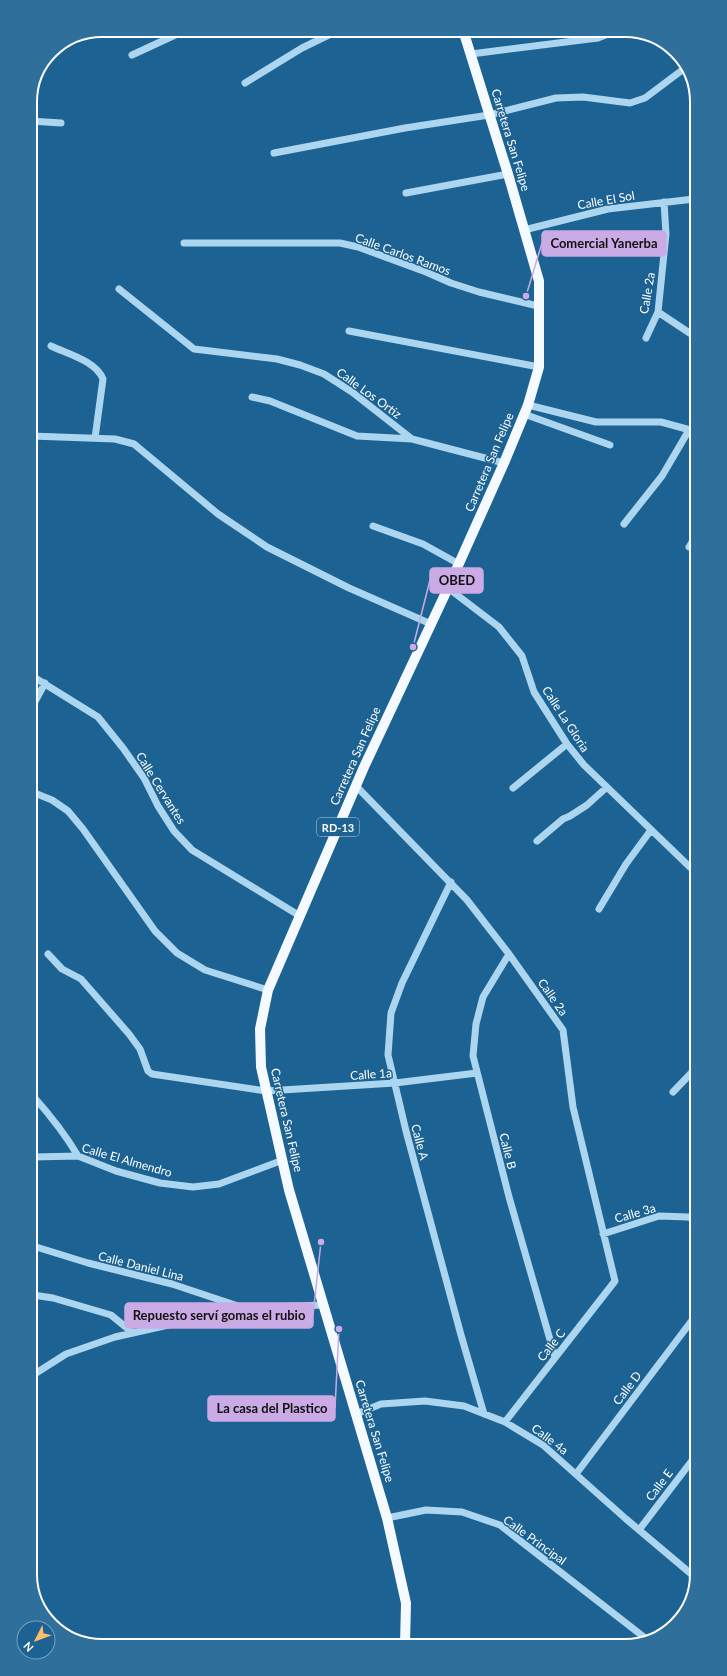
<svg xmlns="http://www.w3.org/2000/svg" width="727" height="1676" font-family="Lato,sans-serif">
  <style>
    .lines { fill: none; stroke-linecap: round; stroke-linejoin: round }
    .minor { stroke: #acd5ef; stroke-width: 7 }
    .major { stroke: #f4faff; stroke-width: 10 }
    .labels { text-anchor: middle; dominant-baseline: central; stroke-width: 3; stroke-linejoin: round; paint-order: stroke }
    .shield { fill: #1c6292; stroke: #bbd0de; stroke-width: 1 }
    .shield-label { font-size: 11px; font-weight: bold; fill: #fff }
    .street-label { font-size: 12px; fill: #fff; stroke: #1c6292 }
    .rim { fill: none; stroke: #fff; stroke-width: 2 }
    .leader { fill: none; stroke: #caabe5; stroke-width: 1.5 }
    .callout-dot { fill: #caabe5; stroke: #1c6292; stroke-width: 1.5 }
    .callout { fill: #caabe5; stroke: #caabe5; stroke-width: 1.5 }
    .callout-label { font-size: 13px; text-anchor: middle; font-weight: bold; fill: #111 }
  </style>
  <rect width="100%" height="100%" fill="#1c6292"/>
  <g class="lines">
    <path class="minor" d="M471 54 598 38 618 30
      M132 55 186 30
      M245 83 302 48 339 30
      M30 121 61 123
      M274 153 405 128 489 115 556 98 583 97 630 103 645 98 685 68
      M406 193 508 174
      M524 230 608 209 694 199
      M184 243H340L358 247 426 272 451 283 479 292 538 306
      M119 289 194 349 277 359 300 365 324 374 352 392 412 439 504 463
      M658 312 694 336
      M349 331 539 367
      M646 338 658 312 666 234 664 202
      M51 346C68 354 96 361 103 379L95 438
      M252 397 270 401 357 436 412 439
      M528 405 596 422H661L694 431
      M524 414 610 445
      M31 436 115 439 134 444 218 514 267 547 349 588 431 624
      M624 524 662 476 689 430
      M373 526 423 544 459 564
      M689 547 694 539
      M448 588 499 627 522 656 534 692 567 744 584 765 695 872
      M32 676 98 717 123 748 144 778 158 806 174 831 192 850 300 916
      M32 707 45 683
      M356 786 467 900 509 954 563 1030 573 1107 615 1281 505 1422
      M513 788 567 744
      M32 792 52 800 68 811 83 829 155 931 177 953 205 970 268 990
      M537 841 563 819 570 816 587 805 607 787
      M451 882 402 983 391 1013 388 1055 406 1131 461 1335 484 1414
      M599 909 626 864 651 830
      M48 954 62 969 81 979 129 1034 140 1049 148 1071 152 1074 266 1091 395 1083 477 1073
      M509 954 483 997 476 1024 473 1056 509 1197 555 1357
      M673 1092 696 1068
      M33 1096C50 1115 65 1134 78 1156
      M33 1157 78 1156 116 1171 160 1183 193 1187 219 1184 283 1160
      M603 1234 659 1216 688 1217 696 1219
      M33 1246 88 1263 172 1284 244 1308
      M33 1295 53 1298 111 1315 133 1333
      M33 1375 66 1354 115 1337 244 1308 324 1305
      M356 1414 381 1404 425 1401 464 1406 505 1422 543 1445 626 1519 696 1578
      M576 1474 696 1315
      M387 1518 426 1510 462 1512 500 1525 649 1641
      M639 1530 697 1454
      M677 1622 684 1612"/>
    <path class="major" d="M405 1644 406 1603 387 1518 289 1190 261 1067 260 1029 268 990 364 767 448 588 504 463 528 405 539 367V281L508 174 463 30"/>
  </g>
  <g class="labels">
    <rect class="shield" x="317" y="818" width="42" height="18" rx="3"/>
    <g class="shield-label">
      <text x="338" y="827">RD-13</text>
    </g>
    <g class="street-label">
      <text transform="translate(511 140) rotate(73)">Carretera San Felipe</text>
      <text transform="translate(606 200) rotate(-10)">Calle El Sol</text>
      <text transform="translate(403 254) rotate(20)">Calle Carlos Ramos</text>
      <text transform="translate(647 293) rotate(-80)">Calle 2a</text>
      <text transform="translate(369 393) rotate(36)">Calle Los Ortiz</text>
      <text transform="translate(489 462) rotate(-67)">Carretera San Felipe</text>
      <text transform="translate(566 719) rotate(57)">Calle La Gloria</text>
      <text transform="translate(355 756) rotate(-66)">Carretera San Felipe</text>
      <text transform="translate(161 788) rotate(58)">Calle Cervantes</text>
      <text transform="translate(553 997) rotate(55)">Calle 2a</text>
      <text transform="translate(371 1074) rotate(-4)">Calle 1a</text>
      <text transform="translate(287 1120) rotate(77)">Carretera San Felipe</text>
      <text transform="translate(420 1142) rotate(75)">Calle A</text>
      <text transform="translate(508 1151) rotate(76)">Calle B</text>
      <text transform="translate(127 1160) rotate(16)">Calle El Almendro</text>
      <text transform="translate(635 1213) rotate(-16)">Calle 3a</text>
      <text transform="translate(141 1266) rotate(14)">Calle Daniel Lina</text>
      <text transform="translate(551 1345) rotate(-52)">Calle C</text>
      <text transform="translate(627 1388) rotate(-53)">Calle D</text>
      <text transform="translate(375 1431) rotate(73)">Carretera San Felipe</text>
      <text transform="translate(550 1439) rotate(37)">Calle 4a</text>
      <text transform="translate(659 1485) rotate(-53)">Calle E</text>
      <text transform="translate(535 1540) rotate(36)">Calle Principal</text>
    </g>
  </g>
  <path d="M0 0H727V1676H0ZM102 37H625A65 65 0 0 1 690 102V1574A65 65 0 0 1 625 1639H102A65 65 0 0 1 37 1574V102A65 65 0 0 1 102 37Z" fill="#2e6f9b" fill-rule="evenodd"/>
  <path class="rim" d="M102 37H625A65 65 0 0 1 690 102V1574A65 65 0 0 1 625 1639H102A65 65 0 0 1 37 1574V102A65 65 0 0 1 102 37Z"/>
  <path class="leader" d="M526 296L542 243M413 647L430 580M321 1242L313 1315M339 1329L335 1408"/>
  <g class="callout-dot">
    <circle cx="526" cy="296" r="4"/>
    <circle cx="413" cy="647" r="4"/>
    <circle cx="321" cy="1242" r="4"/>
    <circle cx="339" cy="1329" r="4"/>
  </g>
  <g class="callout">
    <rect x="542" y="231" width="124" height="25" rx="4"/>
    <rect x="430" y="568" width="53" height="25" rx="4"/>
    <rect x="125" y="1303" width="188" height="25" rx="4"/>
    <rect x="208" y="1396" width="127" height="25" rx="4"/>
  </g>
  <g class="callout-label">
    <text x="604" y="248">Comercial Yanerba</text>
    <text x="457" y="585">OBED</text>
    <text x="219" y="1320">Repuesto serví gomas el rubio</text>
    <text x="272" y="1413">La casa del Plastico</text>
  </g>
  <g transform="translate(36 1640) rotate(228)"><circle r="19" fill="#1c6292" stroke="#77a1be"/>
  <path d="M0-3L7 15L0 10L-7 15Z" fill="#ffbc6a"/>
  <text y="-6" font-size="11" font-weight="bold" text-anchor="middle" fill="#ffffff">N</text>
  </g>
</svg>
